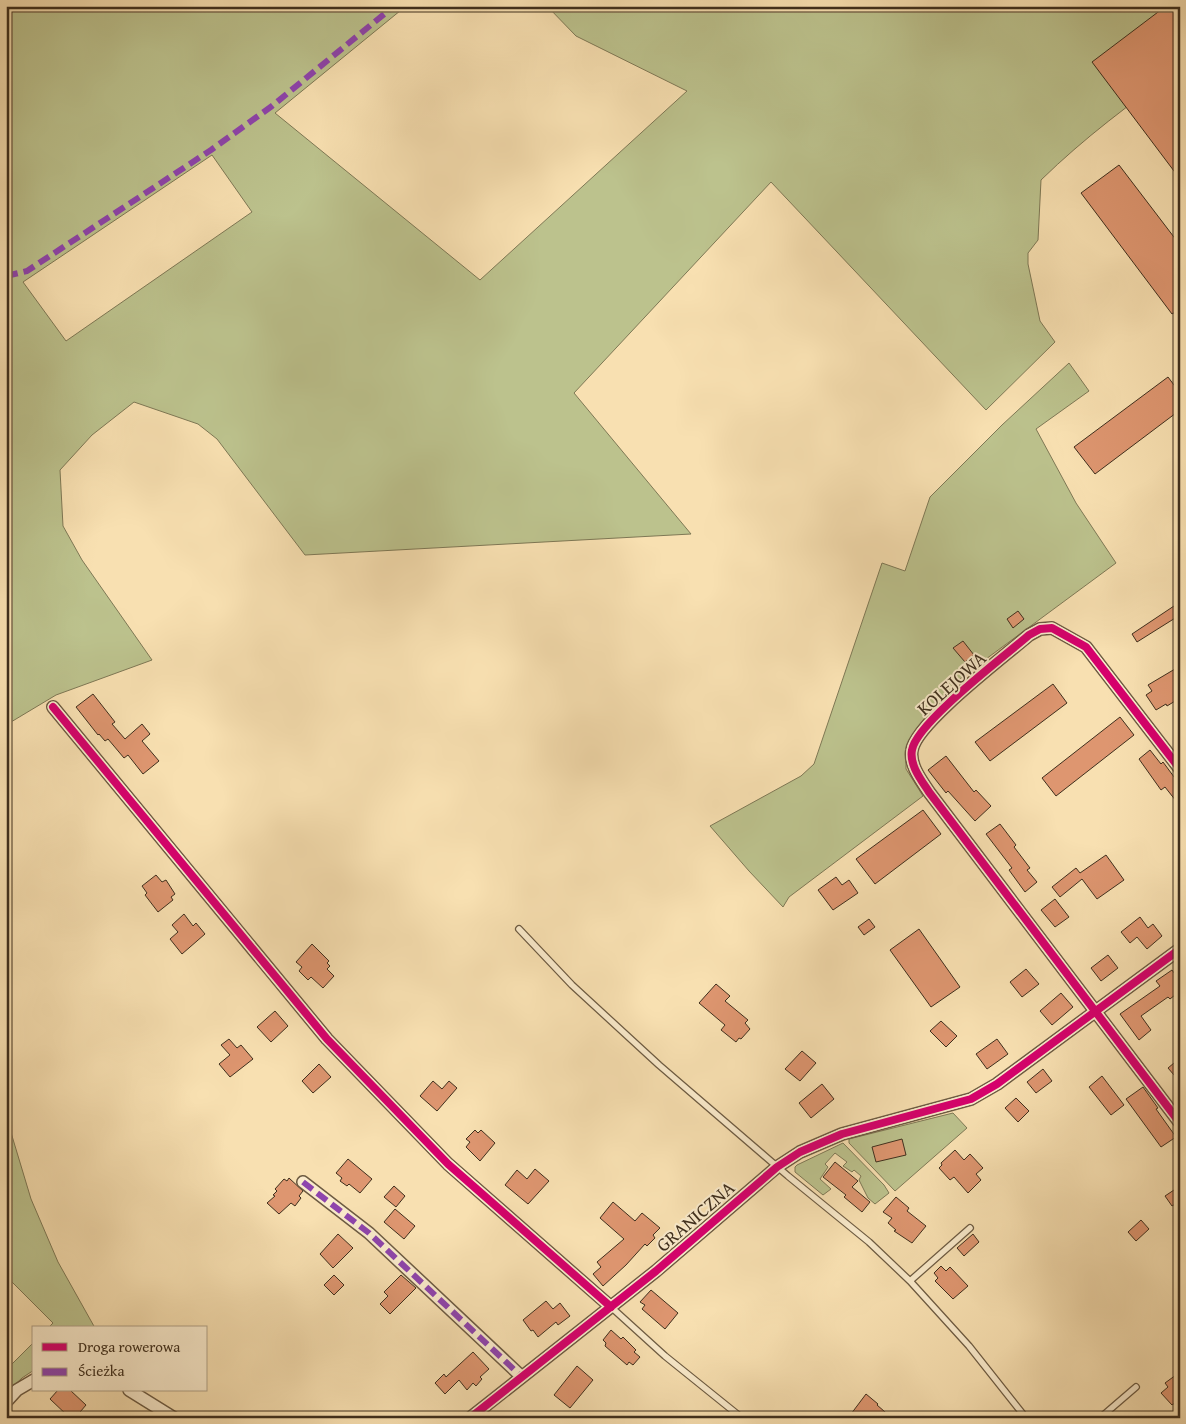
<svg xmlns="http://www.w3.org/2000/svg" width="1186" height="1424" font-family="'Gentium Book Plus',serif">
  <style>
    .green { fill: #bcc28d; stroke: #7e7855; fill-rule: evenodd }
    .building { fill: #de9670; stroke: #3f2f1d }
    .lines { fill: none; stroke-linecap: round; stroke-linejoin: round }
    .lane-casing { stroke: #6d5b42; stroke-width: 8 }
    .street-casing { stroke: #6d5b42; stroke-width: 14 }
    .lane { stroke: #faebcc; stroke-width: 5.5 }
    .street { stroke: #faebcc; stroke-width: 11 }
    .quiet { stroke: #8e44ad; stroke-width: 6; stroke-dasharray: 12 6; stroke-linecap: butt }
    .cycleway-casing { stroke: #faebcc; stroke-width: 11 }
    .cycleway { stroke: #d6006c; stroke-width: 8 }
    .labels { text-anchor: middle; dominant-baseline: central; stroke-width: 4; stroke-linejoin: round; paint-order: stroke }
    .street-label { font-size: 19px; fill: #3f2f1d; stroke: #faebcc }
  </style>
  <rect width="100%" height="100%" fill="#f8e0b1"/>
  <filter id="stains"><feTurbulence type="fractalNoise" baseFrequency=".004" numOctaves="4"/><feColorMatrix values="0 0 0 0 .2 0 0 0 0 .09 0 0 0 0 .02 0 0 0 .5 -.17"/></filter>
  <radialGradient id="worn" r=".72"><stop offset=".6" stop-color="#630" stop-opacity="0"/><stop offset="1" stop-color="#630" stop-opacity=".3"/></radialGradient>
  <path class="green" d="M6 6H406L275 113 480 280 687 91 576 36 547 6H1180V68C1131 103 1084 138 1041 180L1038 240 1028 253V264L1040 321 1055 342 986 410 771 182 574 393 691 534 305 555 217 439 198 424 134 402 92 435 60 470 63 526 82 560 152 660 56 695 6 725ZM212 155 252 212 66 341 23 282Z
    M1069 363 1089 391 1036 429 1076 503 1116 563 963 676 925 718 911 739 906 761V769L923 796 789 897 783 907 749 871 710 826 801 776 814 764 882 563 905 571 930 497 1002 425Z
    M953 1113 967 1128 895 1191 849 1143V1139Z
    M6 1116 31 1199 58 1262 95 1328H48L53 1323 6 1276Z
    M843 1143 884 1185 889 1193 875 1204 868 1198 859 1180 861 1176 854 1170 852 1172 843 1166 847 1162 835 1153 825 1164 828 1167 820 1179 831 1189 823 1195 795 1172V1167L797 1165Z
    M34 1342V1370L22 1378 6 1393V1370Z"/>
  <path class="building" d="M1166 6H1180V179L1092 62Z
    M1119 165 1180 245V309L1172 314 1081 193Z
    M1168 377 1180 393V410L1095 474 1074 447Z
    M1180 602V615L1137 642 1132 634Z
    M1018 611 1024 619 1013 628 1007 619Z
    M963 641 974 655 965 662 953 648Z
    M1180 666V698L1167 706 1166 704 1156 710 1146 695 1152 691 1148 685Z
    M1053 684 1067 703 990 761 975 742Z
    M93 694 115 722 112 724 125 739 142 724 150 734 142 741 159 761 143 774 128 755 124 758 108 739 105 741 99 734 98 735 76 707Z
    M1120 717 1134 735 1056 796 1042 778Z
    M1150 750 1161 764 1163 762 1180 785V806L1165 787 1161 790 1139 759Z
    M946 756 974 792 976 790 991 806 975 821 948 791 946 793 928 770Z
    M923 810 941 834 875 884 856 859Z
    M1000 824 1016 845 1014 847 1030 868 1027 870 1037 882 1025 892 1009 870 1012 868 986 834Z
    M1106 855 1124 880 1097 899 1082 879 1060 897 1052 887 1076 868 1080 873Z
    M156 875 162 882 166 880 175 894 171 897 173 900 158 912 145 895 147 893 142 886Z
    M836 877 842 885 849 880 858 893 833 910 818 890Z
    M1055 899 1069 917 1055 927 1041 910Z
    M184 914 193 926 196 923 205 934 182 954 170 939 178 932 172 925Z
    M1140 917 1148 928 1153 924 1162 936 1147 949 1137 937 1130 943 1121 932Z
    M869 919 875 927 864 935 858 927Z
    M919 929 960 987 931 1007 890 950Z
    M312 944 329 961 327 963 330 966 327 969 334 976 323 988 311 977 308 980 299 971 302 967 296 962Z
    M1108 955 1118 968 1101 981 1091 968Z
    M1026 969 1039 984 1022 997 1010 982Z
    M1172 970 1180 981V991L1170 999 1168 997 1141 1016 1151 1030 1139 1040 1120 1014 1160 986 1156 981Z
    M716 984 730 996 725 1001 748 1020 745 1023 750 1029 741 1039 739 1038 736 1042 721 1030 725 1025 699 1003Z
    M1061 993 1073 1007 1052 1025 1040 1011Z
    M275 1011 288 1026 271 1042 257 1027Z
    M941 1021 957 1036 946 1047 930 1031Z
    M229 1039 237 1048 241 1045 253 1059 230 1077 219 1064 230 1055 221 1045Z
    M997 1039 1008 1054 987 1069 976 1054Z
    M802 1051 816 1063 800 1081 785 1069Z
    M1180 1058V1082L1168 1068Z
    M319 1064 331 1077 313 1093 302 1081Z
    M1043 1069 1052 1081 1036 1093 1027 1082Z
    M1102 1076 1124 1105 1111 1115 1089 1087Z
    M433 1081 442 1089 449 1081 457 1088 437 1111 420 1096Z
    M822 1084 834 1099 811 1118 799 1103Z
    M1143 1087 1158 1108 1156 1109 1176 1137 1161 1147 1126 1099Z
    M1016 1098 1029 1111 1018 1122 1005 1108Z
    M475 1130 478 1133 481 1130 495 1143 480 1161 466 1147 470 1142 466 1139Z
    M902 1139 906 1155 876 1162 872 1147Z
    M955 1150 964 1160 970 1154 983 1168 976 1174 981 1180 968 1193 954 1177 950 1180 939 1168 942 1165 941 1163Z
    M348 1159 372 1179 360 1193 349 1184 347 1186 340 1181 342 1178 336 1173Z
    M835 1162 858 1181 852 1187 870 1202 862 1212 844 1197 846 1195 823 1177Z
    M535 1169 549 1181 528 1204 505 1185 517 1170 527 1179Z
    M289 1178 303 1191 299 1196 301 1198 295 1206 291 1203 279 1214 267 1203 275 1196 273 1195 277 1191 275 1189 284 1179 287 1181Z
    M394 1186 405 1196 396 1207 384 1197Z
    M1180 1186V1201L1172 1206 1165 1196Z
    M896 1197 909 1208 907 1211 926 1226 912 1243 894 1231 896 1230 888 1223 892 1218 883 1212Z
    M613 1202 635 1221 642 1213 660 1228 653 1235 655 1238 647 1246 645 1244 626 1265 603 1286 593 1274 601 1267 597 1262 624 1239 600 1218Z
    M395 1209 415 1226 404 1239 384 1222Z
    M1141 1220 1149 1229 1136 1241 1128 1232Z
    M338 1234 353 1248 333 1268 320 1254Z
    M973 1234 979 1242 964 1256 957 1248Z
    M941 1266 946 1271 950 1267 968 1286 953 1299 935 1281 938 1278 934 1273Z
    M334 1275 344 1285 334 1295 324 1285Z
    M401 1275 416 1288 390 1314 380 1304 388 1296 384 1292Z
    M651 1290 678 1313 665 1329 642 1309 645 1305 640 1302Z
    M546 1301 553 1309 560 1303 570 1316 558 1325 556 1322 538 1337 533 1330 531 1331 523 1320Z
    M611 1330 621 1339 623 1337 636 1350 634 1352 640 1357 633 1365 629 1362 627 1365 605 1346 606 1343 603 1340Z
    M473 1352 489 1369 480 1377 482 1379 476 1386 473 1383 467 1390 459 1380 445 1394 435 1383 444 1374 446 1377Z
    M577 1366 593 1380 570 1408 554 1395Z
    M1180 1372V1399L1172 1405 1161 1393 1168 1387 1165 1383Z
    M58 1390H70L86 1405 75 1418H70L50 1399Z
    M866 1394 878 1404 877 1405 892 1418H848Z"/>
  <g class="lines">
    <defs>
      <path id="lane" d="M519 929 572 985 659 1065 788 1176 869 1242 910 1281 969 1346 1026 1418
        M910 1281 970 1228
        M611 1307 665 1356 742 1418
        M1100 1418 1136 1387"/>
      <path id="street" d="M53 707 327 1039 448 1164 611 1307
        M1180 769 1086 647 1052 628 1040 629 1029 635C1005 656 916 723 912 750 909 765 922 781 929 792L1180 1123
        M303 1182 369 1233 522 1377
        M129 1390 174 1418
        M6 1402 17 1390 34 1380
        M470 1418 656 1271 777 1167 800 1152 842 1134 971 1099 997 1084 1180 949"/>
    </defs>
    <use href="#lane" class="lane-casing"/>
    <use href="#street" class="street-casing"/>
    <use href="#lane" class="lane"/>
    <use href="#street" class="street"/>
    <path class="quiet" d="M6 276 27 271 211 150 272 106 394 6
      M303 1182 369 1233 522 1377"/>
    <defs>
      <path id="cycleway" d="M53 707 327 1039 448 1164 611 1307
        M1180 769 1086 647 1052 628 1040 629 1029 635C1005 656 916 723 912 750 909 765 922 781 929 792L1180 1123
        M470 1418 656 1271 777 1167 800 1152 842 1134 971 1099 997 1084 1180 949"/>
    </defs>
    <use href="#cycleway" class="cycleway-casing"/>
    <use href="#cycleway" class="cycleway"/>
  </g>
  <g class="labels">
    <g class="street-label">
      <text transform="translate(951 683) rotate(-42)">KOLEJOWA</text>
      <text transform="translate(695 1216) rotate(-41)">GRANICZNA</text>
    </g>
  </g>
  <rect width="1186" height="1424" fill="none" stroke="#f8e0b1" stroke-width="25"/>
  <rect x="8" y="8" width="1171" height="1409" fill="none" stroke="#3f2f1d" stroke-width="2.5"/>
  <rect x="12" y="12" width="1161" height="1399" fill="none" stroke="#3f2f1d"/>
  <rect x="32" y="1326" width="175" height="65" fill="#faebcc" stroke="#afa086"/>
  <rect x="42" y="1343" width="25" height="8" fill="#d6006c" stroke="#afa086"/>
  <text x="78" y="1352" font-size="15" fill="#3f2f1d">Droga rowerowa</text>
  <rect x="42" y="1368" width="25" height="8" fill="#8e44ad" stroke="#afa086"/>
  <text x="78" y="1376" font-size="15" fill="#3f2f1d">Ścieżka</text>
  <rect width="100%" height="100%" filter="url(#stains)"/>
  <rect width="100%" height="100%" fill="url(#worn)"/>
</svg>
